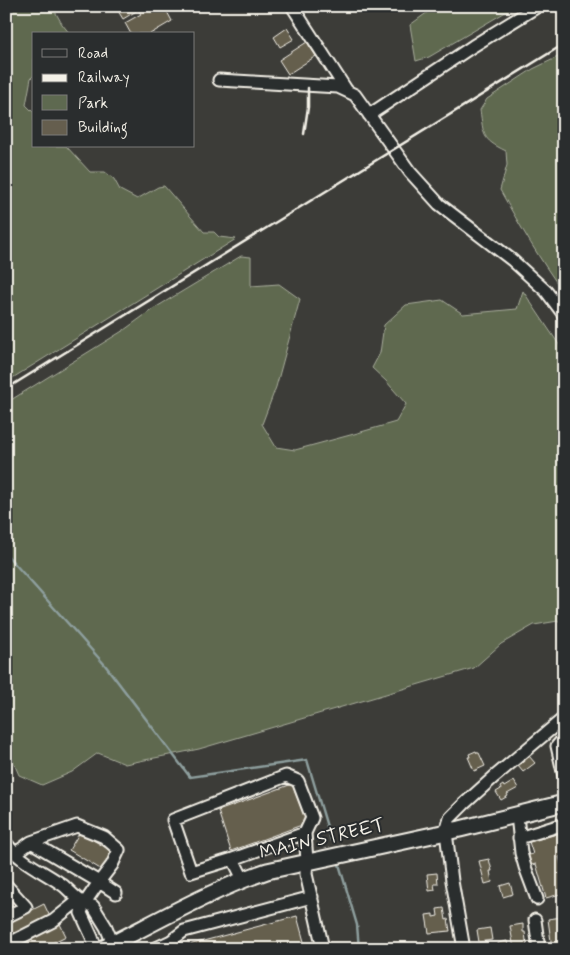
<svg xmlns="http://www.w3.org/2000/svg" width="570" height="955" font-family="Mynerve,sans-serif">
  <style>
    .green { fill: #5e6950; stroke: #a9ad9c }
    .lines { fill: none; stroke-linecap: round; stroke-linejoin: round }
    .stream { stroke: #8e9f9e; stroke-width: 2.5 }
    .building { fill: #655e4e; stroke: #f4f1e8 }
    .minor-casing { stroke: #f4f1e8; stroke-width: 15 }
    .major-casing { stroke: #f4f1e8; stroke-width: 19 }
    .minor { stroke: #2a2d2e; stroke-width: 11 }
    .major { stroke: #2a2d2e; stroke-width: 15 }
    .rail { stroke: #f4f1e8; stroke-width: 2.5 }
    .labels { text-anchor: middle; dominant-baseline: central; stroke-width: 4; stroke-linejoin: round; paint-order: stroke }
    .street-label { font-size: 19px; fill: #f4f1e8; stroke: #2a2d2e }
  </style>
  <rect width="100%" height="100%" fill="#3c3c38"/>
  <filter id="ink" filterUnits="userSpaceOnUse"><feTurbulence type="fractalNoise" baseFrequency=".02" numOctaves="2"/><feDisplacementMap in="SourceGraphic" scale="10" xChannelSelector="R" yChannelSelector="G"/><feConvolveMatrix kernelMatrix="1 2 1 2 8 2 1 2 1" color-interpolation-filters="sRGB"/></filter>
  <g filter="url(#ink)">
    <path class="green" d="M11 6H52L62 24 70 34H34V75L31 78 26 105 34 113V146H66L90 172H105L114 179 120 190 137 199 158 187 164 186 204 232H214L219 237 236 239 6 382V8Z
      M436 6H516L429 57 416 61 410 25Z
      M564 54V293C540 260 520 226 500 190L507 165 506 151C481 139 484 135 480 110L487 99 533 69Z
      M241 256 251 257V286L279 284 300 299 276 387 262 424 276 447 295 450 354 434 396 422 406 404 386 381 372 368 380 353 384 325 406 305 442 300 463 314 517 309 523 291 564 352V620L534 625 501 644 474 668 199 749 125 764 98 753 72 772 42 785 19 775 6 745V403L124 330 153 309Z"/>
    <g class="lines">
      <path class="stream" d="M6 554 105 665 190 777 307 760 331 840
        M339 864 357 925 359 949"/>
    </g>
    <path class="building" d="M115 6H145L142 8 144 12 154 6H164L172 21 150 34H131L125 23 141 14 138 10 123 19Z
      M287 28 294 39 280 47 274 37Z
      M307 42 316 56 288 74 279 60Z
      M476 751 477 753H479L485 766 474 771 468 757H470L469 754Z
      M529 756 535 763 523 772 518 766Z
      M514 781 518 788 507 794 508 796 501 800 496 792 501 789 500 787 503 785 504 787Z
      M292 784 303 813H305L307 817 305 818 306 820 303 825 299 826 231 851 218 811Z
      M80 832 113 852 102 870 69 850Z
      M564 832V856L559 857 564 873V893L546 898 536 864 528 866 525 856 533 854 529 842Z
      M489 859 492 871H490L492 882 485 884 479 861Z
      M437 873 438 884H434L435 890 429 891 427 874Z
      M510 883 513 894 503 897 500 886Z
      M6 894 14 909 6 913Z
      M44 904 51 919 6 942V923Z
      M444 908 446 920 448 919 450 931 429 933 426 915 433 914V917L438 916 437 909Z
      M297 916 306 949H181V947Z
      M562 917 564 934V949H552L548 919Z
      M60 924 66 936 40 949H12Z
      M523 924V932H525L527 949H514L510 926Z
      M490 928 492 940 479 942 477 930Z
      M507 941 509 949H499L498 943Z"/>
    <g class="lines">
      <defs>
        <path id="minor" d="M292 6 347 91
          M219 80 338 87 355 95 410 172 439 204 512 260 546 291 564 315
          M369 115 473 46 538 6
          M564 738 557 746 564 776
          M517 815 521 853 525 867 537 899
          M519 838 564 824
          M31 842 77 826 104 837 119 850 112 865 99 882 116 893
          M6 843C21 863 45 872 64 886 74 895 80 903 93 906L106 927 115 949
          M16 853 31 842 99 882 84 904 81 913 92 937 96 949
          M233 859 191 872 173 820 286 776 298 781 312 818 305 833
          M243 879 233 859 305 833 307 861 306 874 322 944 321 949
          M6 885 26 907 6 917
          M535 920 539 949
          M6 945 53 921 79 900
          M154 949 171 941
          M173 949 171 941 184 931 312 897
          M464 949 452 881 446 832 450 818 464 804 494 777 532 745 564 718"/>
        <path id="major" d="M102 949C156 922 209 891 267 871L460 829 564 803"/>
      </defs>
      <use href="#minor" class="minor-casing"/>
      <use href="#major" class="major-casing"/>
      <use href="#minor" class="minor"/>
      <use href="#major" class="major"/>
      <path class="rail" d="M304 134 308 107V88
        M6 389 564 44"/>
    </g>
  </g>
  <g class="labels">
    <g class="street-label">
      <text transform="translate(322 839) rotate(-13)">MAIN STREET</text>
    </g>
  </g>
  <rect width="570" height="955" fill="none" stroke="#2a2d2e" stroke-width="25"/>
  <rect x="12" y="12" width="545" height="930" fill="none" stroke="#f4f1e8" stroke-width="2" filter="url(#ink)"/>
  <rect x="32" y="32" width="162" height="115" fill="#2a2d2e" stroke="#7b7b78"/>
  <rect x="42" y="49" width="25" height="8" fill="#2a2d2e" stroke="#7b7b78"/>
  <text x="78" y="58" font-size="15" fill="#f4f1e8">Road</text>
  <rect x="42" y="74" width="25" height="8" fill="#f4f1e8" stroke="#7b7b78"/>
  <text x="78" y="82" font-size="15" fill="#f4f1e8">Railway</text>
  <rect x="42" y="95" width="25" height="15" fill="#5e6950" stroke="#7b7b78"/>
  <text x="78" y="108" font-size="15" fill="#f4f1e8">Park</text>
  <rect x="42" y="120" width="25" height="15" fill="#655e4e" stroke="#7b7b78"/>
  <text x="78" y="132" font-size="15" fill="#f4f1e8">Building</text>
</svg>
